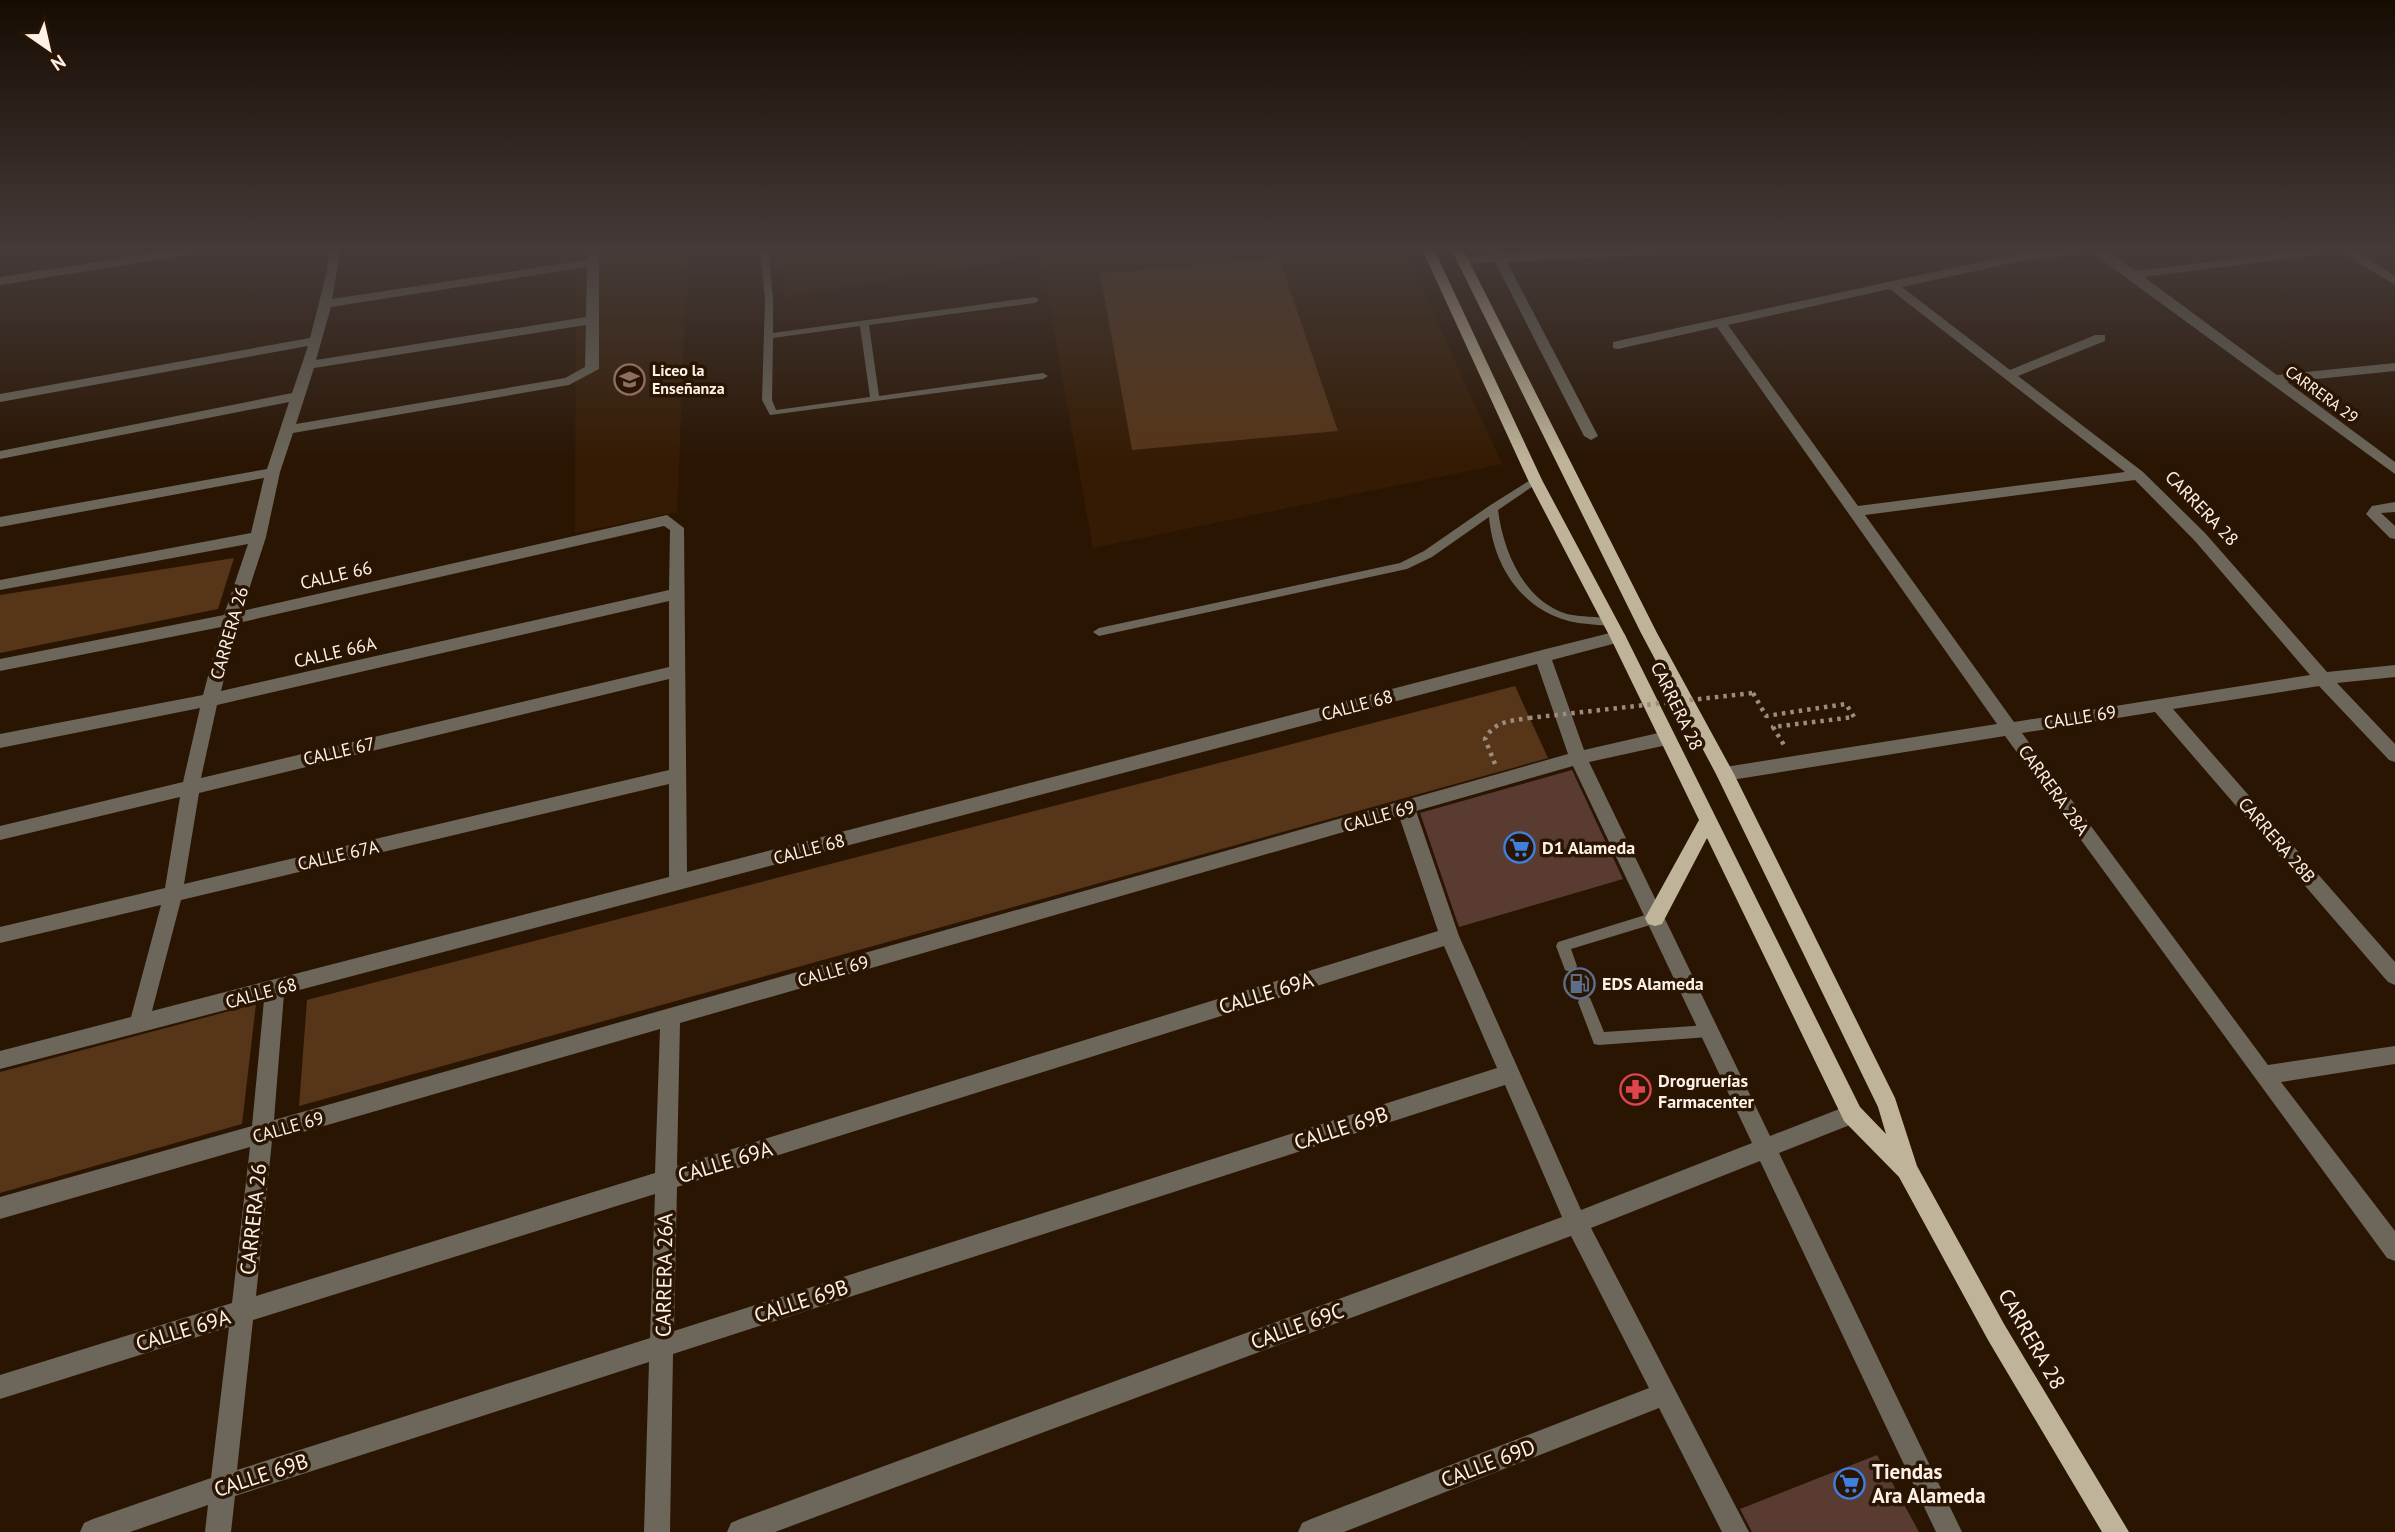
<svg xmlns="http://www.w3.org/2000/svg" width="2395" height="1532" font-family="'PT Sans',sans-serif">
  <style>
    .built { fill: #351b03 }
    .green { fill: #573518 }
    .building { fill: #593b32 }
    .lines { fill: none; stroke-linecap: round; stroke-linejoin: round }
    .path { stroke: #9c8b7e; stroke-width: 4.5; stroke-dasharray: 3.5 5; stroke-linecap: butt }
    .service { fill: #6c675a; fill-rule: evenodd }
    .minor { fill: #6c675a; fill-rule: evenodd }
    .tertiary { fill: #6c675a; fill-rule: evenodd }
    .primary { fill: #bfb499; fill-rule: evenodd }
    .path-bridge { stroke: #9c8b7e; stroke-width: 4.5; stroke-dasharray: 3.5 5; stroke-linecap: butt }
    .labels { text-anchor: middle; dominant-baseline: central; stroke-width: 7; stroke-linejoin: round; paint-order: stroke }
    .far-poi-label { font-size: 16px; font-weight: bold; fill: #fdf1e7; stroke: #2a1503; text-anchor: start }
    .far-street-label { font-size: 16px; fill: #fdf1e7; stroke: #2a1503 }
    .street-label { font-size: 18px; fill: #fdf1e7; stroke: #2a1503 }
    .poi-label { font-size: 18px; font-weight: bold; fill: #fdf1e7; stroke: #2a1503; text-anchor: start }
    .near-street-label { font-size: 21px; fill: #fdf1e7; stroke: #2a1503 }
    .near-poi-label { font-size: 21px; font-weight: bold; fill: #fdf1e7; stroke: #2a1503; text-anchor: start }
  </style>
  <rect width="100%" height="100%" fill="#2a1503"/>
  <path class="built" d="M576 247H688L677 512 575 533Z
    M777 247H1403L1502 464 1093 548 1040 255 785 297Z"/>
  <path class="green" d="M1279 258 1338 431 1132 450 1100 273Z
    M234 558 218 609 0 653V595Z
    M1515 686 1548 758 299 1106 307 1000Z
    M256 1004 242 1124 0 1193V1072Z"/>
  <path class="building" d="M1572 770 1623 879 1459 927 1420 813Z
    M1877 1455 1919 1532H1752L1740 1509Z"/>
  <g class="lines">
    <path class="path" d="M1753 693 1766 716 1846 704 1854 717 1773 727 1784 745
      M1495 764 1485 739C1494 721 1511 721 1529 718"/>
    <path class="service" d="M760 247H768L773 299V333L1035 297 1039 300 1035 303 869 325 879 396 1043 373 1048 376 1043 379 770 415 762 400 765 299ZM860 326 870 397 776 410 772 400 773 338Z
      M1535 477 1540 480 1539 482 1498 510C1503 551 1524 601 1567 614 1581 617 1597 617 1611 618L1615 619 1617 622 1615 625C1606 626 1597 625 1588 624 1530 620 1494 573 1489 517L1432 557 1407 569 1099 636 1093 632 1099 628 1400 563 1424 551 1489 506Z
      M1655 912 1660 914 1662 918 1660 922 1571 949 1577 966 1575 970 1570 972 1565 970 1556 946 1558 942Z
      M1585 996 1590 998 1604 1032 1709 1025 1714 1026 1716 1031 1714 1036 1709 1037 1599 1045 1594 1044 1578 1002 1580 998Z"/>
    <path class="minor" d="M53 247H72L66 251H54Z
      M329 247H341L332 299 587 260V247H599V369L569 385 293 433 280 472 266 537 242 611 667 515 684 528 687 872 1542 650 1618 631 1624 633 1626 637 1624 641 1552 660 1584 750 1667 731 1673 733 1676 738 1673 743 1667 745 1589 762 1770 1136 1852 1104 1860 1107 1863 1114 1860 1121 1779 1153 1962 1532H1936L1760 1161 1591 1228 1749 1532H1722L1659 1408 1344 1532H1298L1302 1523 1311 1519 1649 1388 1571 1236 775 1532H727L731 1523 740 1519 1562 1217 1505 1085 673 1354 670 1532H644L649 1362 235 1496 231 1532H205L208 1505 130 1532H80L84 1523 93 1519 211 1478 229 1327 0 1399V1375L232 1303 250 1147 0 1219V1197L252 1126 264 1000 0 1069V1051L131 1017 161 905 0 943V927L165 888 180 797 0 840V826L183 782 200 708 0 748V734L203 695 221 627 0 671V659L224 615 248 544 0 590V580L251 533 264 478 0 527V517L267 469 289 402 0 459V451L292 393 308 346 0 402V394L310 338 327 271ZM587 267 586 317 316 360 331 307ZM586 325 585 367 565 378 296 424 314 368ZM664 526 670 530 669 590 221 691 238 623ZM669 601V667L201 778 217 705ZM1537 664 1568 754 274 1120 284 994ZM669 679V770L184 884 199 793ZM1573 766 1752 1143 1581 1210 1459 936 1416 811ZM669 784V877L152 1011 181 900ZM1399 816 1438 931 677 1166 680 1023ZM1444 946 1497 1068 674 1331 677 1187ZM660 1029 655 1173 256 1296 272 1141ZM655 1194 650 1338 237 1470 253 1320Z
      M1490 247H1498L1503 254 1663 247H1736L1730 251 1507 262 1598 436 1591 440 1584 436 1495 262 1463 264 1457 260 1463 256 1491 255Z
      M2083 247C2105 247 2118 258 2135 271L2328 247H2360L2355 250 2395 276V285L2341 252 2144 277 2277 375 2395 363V371L2287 382 2395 462V474L2092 253 2021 261 1902 287 2010 370 2095 335H2105V341L2018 376 2143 472 2205 533 2327 672 2395 665V677L2337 683 2395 744V762L2389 760 2319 686 2173 709 2395 962V985L2388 982 2155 712 2022 733 2268 1065 2395 1046V1064L2281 1082 2395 1231V1261L2387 1258 2005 736 1725 781 1719 779 1716 774 1719 769 1725 767 1997 724 1717 327 1618 349 1613 348V342L2021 253ZM1890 289 1891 290 2125 472 1858 506 1728 325ZM2135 480 2195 541 2310 675 2014 722 1865 515Z
      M2395 502V512L2381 513 2395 526V539L2390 538 2366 514 2372 506Z"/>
    <path class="tertiary" d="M191 247H217L211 251 0 285V277Z"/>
    <path class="primary" d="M1421 247H1433L1542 480 1626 637 1860 1107 1886 1134 1878 1107 1716 774 1641 633 1450 247H1462L1657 633 1734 774 1895 1098 1917 1166 2004 1324 2129 1532H2102L1988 1340 1899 1177 1844 1121 1707 838 1662 924 1655 926 1648 924 1645 918 1699 820 1610 637 1528 480Z"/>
    <path class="path-bridge" d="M1529 718 1753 693"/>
  </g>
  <linearGradient id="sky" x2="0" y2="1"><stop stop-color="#170c02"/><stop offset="0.54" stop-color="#443b39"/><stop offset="1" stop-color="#443b39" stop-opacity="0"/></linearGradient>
  <rect width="2395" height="461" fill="url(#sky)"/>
  <defs>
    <symbol id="school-ring" viewBox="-11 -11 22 22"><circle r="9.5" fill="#2a1503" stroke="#8d6e63" stroke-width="1.5"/><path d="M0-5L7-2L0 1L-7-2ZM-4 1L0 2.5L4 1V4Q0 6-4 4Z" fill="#8d6e63"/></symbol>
    <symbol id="supermarket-ring" viewBox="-11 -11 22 22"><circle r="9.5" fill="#2a1503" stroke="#3f7fe0" stroke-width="1.5"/><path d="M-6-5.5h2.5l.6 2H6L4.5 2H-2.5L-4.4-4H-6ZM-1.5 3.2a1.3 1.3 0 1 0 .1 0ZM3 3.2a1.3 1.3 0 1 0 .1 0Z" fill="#3f7fe0"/></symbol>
    <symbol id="fuel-ring" viewBox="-11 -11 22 22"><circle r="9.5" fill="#2a1503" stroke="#5c6f8a" stroke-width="1.5"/><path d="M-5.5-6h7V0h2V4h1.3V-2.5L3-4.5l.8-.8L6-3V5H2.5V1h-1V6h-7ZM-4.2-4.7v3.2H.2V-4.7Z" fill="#5c6f8a"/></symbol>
    <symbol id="pharmacy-ring" viewBox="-11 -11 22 22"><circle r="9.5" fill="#2a1503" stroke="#e0444e" stroke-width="1.5"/><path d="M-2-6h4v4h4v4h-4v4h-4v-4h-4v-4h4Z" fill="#e0444e"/></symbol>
  </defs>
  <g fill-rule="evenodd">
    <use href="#school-ring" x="612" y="362" width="35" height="35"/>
    <use href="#supermarket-ring" x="1502" y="830" width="35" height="35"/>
    <use href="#fuel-ring" x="1562" y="966" width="35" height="35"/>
    <use href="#pharmacy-ring" x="1618" y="1072" width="35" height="35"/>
    <use href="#supermarket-ring" x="1832" y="1466" width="35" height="35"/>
  </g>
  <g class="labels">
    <g class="far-poi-label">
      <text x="652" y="370">Liceo la<tspan x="652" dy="18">Enseñanza</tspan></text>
    </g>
    <g class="far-street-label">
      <text transform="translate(2322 394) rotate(36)">CARRERA 29</text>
    </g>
    <g class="street-label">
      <text transform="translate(2202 508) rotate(46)">CARRERA 28</text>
      <text transform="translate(336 575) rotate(-13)">CALLE 66</text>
      <text transform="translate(229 633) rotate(-74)">CARRERA 26</text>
      <text transform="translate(335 652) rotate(-13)">CALLE 66A</text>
      <text transform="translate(1357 705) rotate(-15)">CALLE 68</text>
      <text transform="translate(1677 706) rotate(64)">CARRERA 28</text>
      <text transform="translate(2080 717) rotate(-9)">CALLE 69</text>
      <text transform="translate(339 751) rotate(-13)">CALLE 67</text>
      <text transform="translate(2054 790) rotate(54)">CARRERA 28A</text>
      <text transform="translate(1379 816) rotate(-16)">CALLE 69</text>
      <text transform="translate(2277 840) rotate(49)">CARRERA 28B</text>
      <text transform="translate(809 849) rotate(-15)">CALLE 68</text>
      <text transform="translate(338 855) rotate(-13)">CALLE 67A</text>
      <text transform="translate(833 971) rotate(-16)">CALLE 69</text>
      <text transform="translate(261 993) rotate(-15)">CALLE 68</text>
      <text transform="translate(288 1127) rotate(-16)">CALLE 69</text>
    </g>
    <g class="poi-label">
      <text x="1542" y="847">D1 Alameda</text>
      <text x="1602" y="983">EDS Alameda</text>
      <text x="1658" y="1080">Drogruerías<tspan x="1658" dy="21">Farmacenter</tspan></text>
    </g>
    <g class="near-street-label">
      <text transform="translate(1266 993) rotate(-17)">CALLE 69A</text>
      <text transform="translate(1341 1128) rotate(-18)">CALLE 69B</text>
      <text transform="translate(725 1162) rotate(-17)">CALLE 69A</text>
      <text transform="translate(253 1219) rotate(-84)">CARRERA 26</text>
      <text transform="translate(664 1275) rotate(-89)">CARRERA 26A</text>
      <text transform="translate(801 1301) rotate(-18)">CALLE 69B</text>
      <text transform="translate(1297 1326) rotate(-20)">CALLE 69C</text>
      <text transform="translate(183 1330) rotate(-17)">CALLE 69A</text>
      <text transform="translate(2032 1339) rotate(60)">CARRERA 28</text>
      <text transform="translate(1488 1463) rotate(-21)">CALLE 69D</text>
      <text transform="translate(261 1475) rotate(-18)">CALLE 69B</text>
    </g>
    <g class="near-poi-label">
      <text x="1872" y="1471">Tiendas<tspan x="1872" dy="24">Ara Alameda</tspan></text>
    </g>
  </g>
  <g transform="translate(49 49) rotate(146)" stroke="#2a1503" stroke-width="5" paint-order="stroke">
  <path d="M0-5L12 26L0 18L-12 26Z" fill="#fdf1e7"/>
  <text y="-10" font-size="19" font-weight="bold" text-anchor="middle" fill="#fdf1e7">N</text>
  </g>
</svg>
